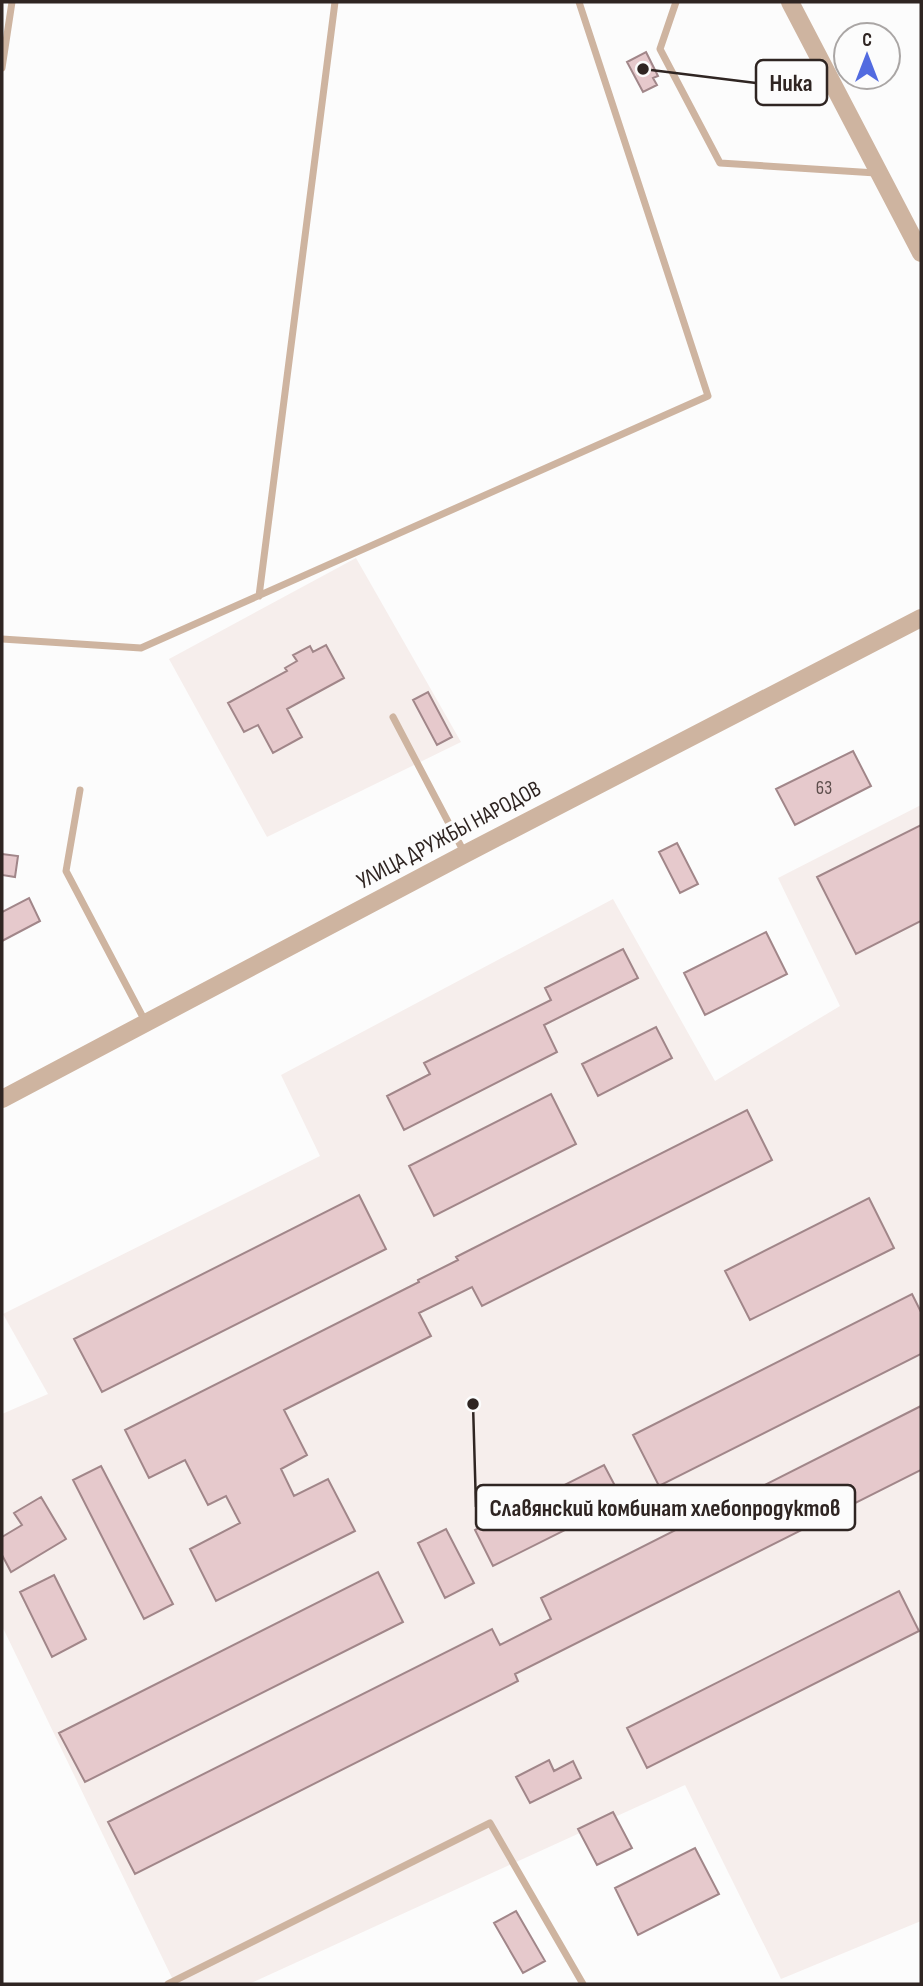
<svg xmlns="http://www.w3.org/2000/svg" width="923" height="1986" font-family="'Sofia Sans Condensed',sans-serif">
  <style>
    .built { fill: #f6eeec }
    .building { fill: #e6c9cc; stroke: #a18689; stroke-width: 2 }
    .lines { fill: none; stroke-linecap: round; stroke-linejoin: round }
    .service { stroke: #ceb4a0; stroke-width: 7 }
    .tertiary { stroke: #ceb4a0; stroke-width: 18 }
    .labels { text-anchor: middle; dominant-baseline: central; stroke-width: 7; stroke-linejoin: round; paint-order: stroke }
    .number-label { font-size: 19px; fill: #5d4e4c }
    .street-label { font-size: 23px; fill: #2f2522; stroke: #fcfcfc }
    .leader { fill: none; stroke: #2f2522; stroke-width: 2.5 }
    .callout-dot { fill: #2f2522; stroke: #fcfcfc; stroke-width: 2.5 }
    .callout { fill: #fcfcfc; stroke: #2f2522; stroke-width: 2.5 }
    .callout-label { font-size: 24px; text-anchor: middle; font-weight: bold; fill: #2f2522 }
  </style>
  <rect width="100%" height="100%" fill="#fcfcfc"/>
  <path class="built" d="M356 558 461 742 267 837 169 659Z
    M921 805V1921L781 1979 685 1785 249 1984H175L2 1626V1414L48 1394 3 1314 320 1156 281 1075 613 899 715 1081 840 1006 778 878Z"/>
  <path class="building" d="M646 52 658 76 653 78 657 85 643 92 627 62Z
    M326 645 344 678 287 709 302 737 273 753 258 725 244 732 228 703 287 671 285 668 297 661 293 655 310 646 313 652Z
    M428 692 452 737 437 745 413 700Z
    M853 751 871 786 795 825 776 789Z
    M921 825V921L856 954 817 877Z
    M677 843 698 884 680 893 659 852Z
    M2 854 18 856 15 877 2 875Z
    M29 898 40 921 2 941V912Z
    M766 932 787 974 705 1015 684 973Z
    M623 949 638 978 544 1025 557 1052 404 1130 387 1096 430 1074 424 1063 551 1000 545 988Z
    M656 1027 672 1058 598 1096 582 1064Z
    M551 1094 576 1144 434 1216 409 1166Z
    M747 1110 772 1160 482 1306 472 1287 419 1313 431 1336 284 1410 307 1455 281 1469 294 1496 328 1479 355 1531 216 1601 190 1549 240 1523 226 1496 208 1505 185 1460 149 1478 125 1430 419 1282 418 1280 458 1260 456 1257Z
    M359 1195 386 1249 102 1392 74 1339Z
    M869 1198 894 1248 750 1320 725 1271Z
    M912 1294 921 1312V1354L659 1486 633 1435Z
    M921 1406V1470L515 1674 518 1681 135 1874 108 1822 492 1629 500 1645 551 1619 541 1598Z
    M604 1465 623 1501 493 1566 475 1530Z
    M101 1466 173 1604 144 1619 73 1480Z
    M41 1497 66 1539 11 1572 2 1555V1537L22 1525 14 1513Z
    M446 1529 474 1583 445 1598 418 1543Z
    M378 1572 403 1622 85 1782 59 1733Z
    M54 1575 86 1639 52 1657 20 1592Z
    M899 1591 919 1631 647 1768 627 1728Z
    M549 1760 554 1771 573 1761 581 1778 530 1803 516 1777Z
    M613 1812 632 1848 597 1865 578 1829Z
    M695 1848 719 1894 638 1935 615 1888Z
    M516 1911 545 1961 523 1973 494 1923Z"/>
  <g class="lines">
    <path class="service" d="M676 2 660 49 720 163 876 173
      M2 68 12 2
      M259 596 335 2
      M2 639 141 648 708 396 579 2
      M393 717 465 854
      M80 790 66 871 145 1021
      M168 1984 490 1823 583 1984"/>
    <path class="tertiary" d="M790 2 921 253
      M2 1099 465 854 921 618"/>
  </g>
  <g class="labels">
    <g class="number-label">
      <text x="824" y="788">63</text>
    </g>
    <g class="street-label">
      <text transform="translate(449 835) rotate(-28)">УЛИЦА ДРУЖБЫ НАРОДОВ</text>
    </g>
  </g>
  <path class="leader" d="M643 69L756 83M473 1404L476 1507"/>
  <g class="callout-dot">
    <circle cx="643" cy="69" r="7"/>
    <circle cx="473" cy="1404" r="7"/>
  </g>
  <g class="callout">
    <rect x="756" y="60" width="71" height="45" rx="7"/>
    <rect x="476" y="1485" width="379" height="45" rx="7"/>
  </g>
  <g class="callout-label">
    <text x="791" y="91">Ника</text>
    <text x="665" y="1516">Славянский комбинат хлебопродуктов</text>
  </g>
  <rect width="923" height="1986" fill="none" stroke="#2f2522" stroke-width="7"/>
  <g transform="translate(867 56)"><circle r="33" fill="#fcfcfc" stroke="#aaa6a5" stroke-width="2"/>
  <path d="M0-5L12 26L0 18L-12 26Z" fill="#526be0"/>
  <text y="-10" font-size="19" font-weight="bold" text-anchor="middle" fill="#2f2522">С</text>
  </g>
</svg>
